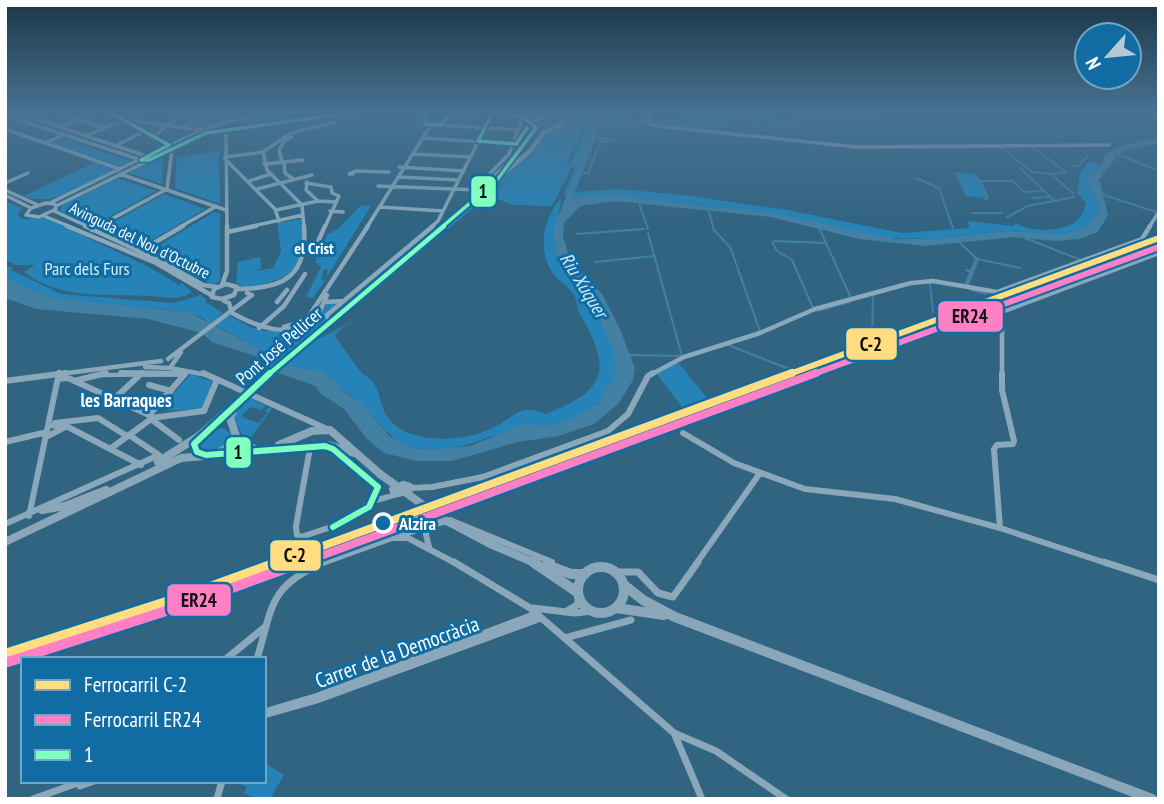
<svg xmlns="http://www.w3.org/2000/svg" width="1164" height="804" font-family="'PT Sans Narrow',sans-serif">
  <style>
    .green { fill: #2583b7 }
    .water { fill: #4280a4 }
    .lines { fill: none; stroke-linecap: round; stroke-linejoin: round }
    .stream { stroke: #4280a4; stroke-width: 2 }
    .canal { stroke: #4280a4; stroke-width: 4.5 }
    .minor-far3 { stroke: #8aa8b9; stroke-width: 3.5 }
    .minor-far2 { stroke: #8aa8b9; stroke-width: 4.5 }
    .minor-far1 { stroke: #8aa8b9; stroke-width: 6 }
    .minor { stroke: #8aa8b9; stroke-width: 7 }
    .major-far3 { stroke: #89a7b8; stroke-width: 4.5 }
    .major-far2 { stroke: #89a7b8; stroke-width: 6 }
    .major-far1 { stroke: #89a7b8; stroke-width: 8 }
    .major { stroke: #89a7b8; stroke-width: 10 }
    .rail { stroke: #89a8b8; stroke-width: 2; stroke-dasharray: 8 3.5; stroke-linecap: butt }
    .major-bridge-far1 { stroke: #89a7b8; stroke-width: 6 }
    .major-bridge { stroke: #89a7b8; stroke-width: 8 }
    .bus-1-far2-casing { stroke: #106ca2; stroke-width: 7 }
    .bus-1-far1-casing { stroke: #106ca2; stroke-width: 9 }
    .bus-1-casing { stroke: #106ca2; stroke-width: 11 }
    .bus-1-far2 { stroke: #80ffbe; stroke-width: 3.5 }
    .bus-1-far1 { stroke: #80ffbe; stroke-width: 4.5 }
    .bus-1 { stroke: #80ffbe; stroke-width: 6 }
    .rail-1-far2-casing { stroke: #106ca2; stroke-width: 10 }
    .rail-1-far1-casing { stroke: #106ca2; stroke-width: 13 }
    .rail-1-casing { stroke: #106ca2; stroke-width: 15 }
    .rail-2-far2-casing { stroke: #106ca2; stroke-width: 10 }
    .rail-2-far1-casing { stroke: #106ca2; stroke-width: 13 }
    .rail-2-casing { stroke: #106ca2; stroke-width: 15 }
    .rail-1-far2 { stroke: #ffdd80; stroke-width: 6 }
    .rail-1-far1 { stroke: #ffdd80; stroke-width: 8 }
    .rail-1 { stroke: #ffdd80; stroke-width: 10 }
    .rail-2-far2 { stroke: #ff80c5; stroke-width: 6 }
    .rail-2-far1 { stroke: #ff80c5; stroke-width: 8 }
    .rail-2 { stroke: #ff80c5; stroke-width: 10 }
    .stop-dot { fill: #106ca2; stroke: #fff; stroke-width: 3.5 }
    .labels { text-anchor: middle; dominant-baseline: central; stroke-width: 6; stroke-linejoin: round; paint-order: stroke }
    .far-street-label { font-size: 16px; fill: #fff; stroke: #106ca2 }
    .far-neighbourhood-label { font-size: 16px; font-weight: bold; fill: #fff; stroke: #106ca2 }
    .park-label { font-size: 18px; fill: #d2effe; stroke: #106ca2 }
    .street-label { font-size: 18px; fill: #fff; stroke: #106ca2 }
    .stop-label { font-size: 18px; font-weight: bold; fill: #fff; stroke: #106ca2; text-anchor: start }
    .water-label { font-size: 19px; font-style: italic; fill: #c8eafd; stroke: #106ca2 }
    .neighbourhood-label { font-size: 19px; font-weight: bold; fill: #fff; stroke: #106ca2 }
    .near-street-label { font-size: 21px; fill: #fff; stroke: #106ca2 }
    .line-badge { stroke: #106ca2; stroke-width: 2.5 }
    .pale-badge-label { font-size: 19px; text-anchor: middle; font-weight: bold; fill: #111 }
  </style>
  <rect width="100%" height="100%" fill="#316481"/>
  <path class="green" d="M577 111H585L570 125 587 111H592L566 165 569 166 592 115 595 111H601L566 198 564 193 575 167H572L552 206 513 205 490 196 512 175 372 293 532 152 544 134 562 126 565 118Z
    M603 111H630L629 118 648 119V124L602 123 575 192 619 189 691 196 787 210 902 233 970 228 967 221 1013 226 1016 223C1028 232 1063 232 1075 222 1082 217 1084 211 1086 203L1077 193 1080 174 1089 161 1101 166 1092 172 1090 181 1098 206 1096 214 1085 228 1063 234 1007 231 932 239 889 238 791 217 732 208 689 205 619 194 570 197 597 125 605 121 602 118Z
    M685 111H764L780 119 794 118 785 111 879 112 873 114 876 117 871 119 810 120 773 127 742 120 702 129 650 124 651 119 685 118Z
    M61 138 131 161 120 166 50 143Z
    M219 151 220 204 175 188 177 154 178 157Z
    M163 156 162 184 129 173Z
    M95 162 115 170C87 183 54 208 24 196Z
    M954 172 975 174 988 198 966 196Z
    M118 178 156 191 93 226 59 211 63 205Z
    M164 194 205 209 140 247 101 229Z
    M560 199C564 209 543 240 562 267 568 276 578 281 584 289 586 292 585 296 587 299 599 320 623 349 615 376 606 404 578 422 551 426 536 428 524 426 509 431 477 440 451 455 416 448 388 442 379 420 359 402 349 393 330 385 324 372L285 365 314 341 356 320 339 330 335 336C344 348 351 360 360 371 363 376 370 377 373 382 383 396 378 410 394 424 417 445 467 441 493 428 513 418 520 402 546 414 606 390 613 371 580 314 577 309 577 300 574 295 569 286 557 281 552 272 537 248 544 219 560 199Z
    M5 201 22 208 17 215 21 219 46 218 149 267 179 285 182 283 192 292C179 301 165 297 150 296 108 294 60 300 24 272L35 265H16L5 260Z
    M361 205 371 206 326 278 328 269H324L321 279 325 281 313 298 306 297 321 267 315 262 327 235 338 229Z
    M214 212 220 214V281L212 285 150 251Z
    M301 219C311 269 289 281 244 288L236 282 238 262 260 257 261 269 251 272 273 268 281 251 277 223Z
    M5 266 13 267 11 270 61 294 174 303 201 295 207 300 205 302 223 313 210 324 203 318 182 311 69 301 48 298 8 281 5 278Z
    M327 303H337L326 315V322L279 362 275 357 215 325 228 315 252 328 265 331 299 332 319 322Z
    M677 361 707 398 682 407 656 373Z
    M191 374 213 382 203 409 166 411 173 401H167Z
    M248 397 266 406 261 410 250 407 241 417 259 423 268 412 265 411 269 407 272 408 247 443 234 419V413Z
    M224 428 232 435 228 444 213 452 200 449V438L213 429Z
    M264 763 284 775 270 799H256L244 793 247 787 233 781H264Z"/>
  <path class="water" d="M601 111 602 119 606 121H679L706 125 728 120 707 127 678 122H601L571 197 619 194 689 205 732 208 788 216 896 239H932L1008 231 1063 234 1085 228 1096 214 1098 207 1089 180 1092 171 1101 166 1104 156C1119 145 1140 139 1159 139V143L1121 151 1123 153 1114 156 1116 158 1102 175 1103 177 1099 179 1108 215 1098 232 1079 239 1056 241 1014 237 925 246 859 239 771 217 615 201 580 206 564 223 563 236 570 259 602 294 620 329 635 368 633 380 619 403 594 424 559 436 518 442 452 461H416L384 453 367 439 344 409 320 393 315 386 276 372 258 357 212 342 202 333 148 319 36 309 5 298V278L50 298 188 312 270 354 281 364 324 372 328 379 335 381 344 392 362 404 390 437 414 448 433 450 470 446 524 424 545 426 566 422 598 404 615 375V355L595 308 586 299 584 289 560 266 555 251 553 229Z"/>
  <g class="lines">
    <path class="stream" d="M728 120 743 118 781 125 806 119 871 118 895 111
      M596 138 618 139
      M1031 146 1066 172 1051 174
      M1001 147 1032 172 1049 174
      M1114 153 1159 171
      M1071 166H1078L1088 156
      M1020 168 1025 172
      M581 173H588L601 141 611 142
      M1025 173 1055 201 1074 197
      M975 174 980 181H1013L1024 192 1044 191
      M1052 175 1074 194
      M916 178 939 188 953 228
      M980 181 988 198 985 199
      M1101 194 1156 212
      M1032 198 1049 197
      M639 203 648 229
      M709 212 714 230 730 247 760 331
      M972 213H1002
      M1007 217 1028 206 1054 201
      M820 230 851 298
      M577 234 644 229
      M1025 238 1081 260
      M774 241 826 243
      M772 242 777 251 792 260 813 308
      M959 242 977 259 1020 268
      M595 262 655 256
      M930 284 933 312
      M965 285 971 272 966 270
      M971 290 987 294
      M818 311 850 302
      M872 338 873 295
      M728 345 789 369
      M629 355 682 356 648 233"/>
    <path class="canal" d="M966 286 977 259"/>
    <path class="minor-far3" d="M12 111 149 157
      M51 111 104 128
      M107 111 169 145
      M149 111 235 115
      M425 111V124L441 125 452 111
      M435 111 522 115 533 121
      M649 111V125L856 147 1109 145
      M524 114 542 116
      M5 115 141 160
      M31 117 46 111
      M124 120 201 130 234 120 297 111
      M131 121 144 111
      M441 125 519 130
      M60 127 96 111
      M184 128 202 112
      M5 129 120 169
      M226 134 227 227
      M88 135 124 120
      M154 136 183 113
      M423 138 516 144
      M45 143 63 135
      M117 145 145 131
      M413 154 471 157
      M146 157 200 131
      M225 157 263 152
      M225 159 275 209 279 221
      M282 162 279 150 284 141 292 137
      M284 162 285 173 293 179
      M264 164 303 160
      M399 167 464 171
      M355 171 389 172
      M355 171 353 174H349Z
      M120 174 226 210
      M399 177 459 180
      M249 181 271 174
      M307 182 306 190 318 201
      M5 183 28 173
      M306 183 331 187 332 193 339 196 325 227
      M378 186 479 190 510 161
      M257 189 312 175
      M475 189 509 154 523 119
      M5 190 38 205
      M5 195 31 208
      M46 203 55 204 56 209 39 217 26 215 31 208Z
      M50 203 138 160
      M56 206 205 133 361 111
      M380 207 443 211
      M276 210 318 201 335 202
      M54 211 89 227
      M330 211 343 212
      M44 216 71 227
      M97 227 167 189 172 149
      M180 227 215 207
      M248 227 303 215
      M304 227 302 205 267 170 263 152 291 133 336 122 335 114
      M367 227 429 128 434 125
      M431 227 438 221 492 114
      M1149 227 1159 212"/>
    <path class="minor-far2" d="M67 226 156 263 211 295
      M85 226 161 261 203 285 217 287
      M92 230 100 226
      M227 232 256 226
      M140 251 183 226
      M312 255 325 226
      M226 284 237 287 234 295 222 299 212 297 214 289Z
      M222 285 227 271V226
      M237 289C284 289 308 276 304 226
      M224 301 229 303 232 313C259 328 286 337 315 323
      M277 302 287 290
      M324 302 343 301
      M1002 313V375
      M307 319 368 226
      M335 321 328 319 327 315 433 226
      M315 323 327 295
      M284 327 304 321
      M259 328 284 306 305 274
      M959 328 1159 253
      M168 359 252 295 247 293
      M145 367 170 368 181 352
      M170 368 207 375
      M52 375 161 361
      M58 375 59 372
      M99 375 185 374
      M140 375 142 373
      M650 375 684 357 760 333 815 309 911 283 933 281 997 292 1142 239 1150 226"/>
    <path class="minor-far1" d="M121 373 185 374
      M203 373 327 429
      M1002 373V390L1014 441 1013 444 997 445 994 449 1000 528 1109 564
      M58 379 68 378 149 415 151 419
      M5 381 66 373
      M74 381 106 373
      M149 385 171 391
      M114 399 142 373
      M149 415 185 374
      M151 418 204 411 217 380
      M151 419 179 440
      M55 423 98 418 127 436
      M49 425 68 427 141 465
      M683 433 734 463 805 489 895 499 1000 528
      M46 437 67 426
      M5 442 47 432
      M310 448 296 526 297 535 301 537 346 522 377 497 378 487 331 448
      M110 449 151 419
      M403 484 410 486V491L394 495 392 489Z
      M410 488 432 487 483 477 608 431 628 414 648 376 653 373
      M374 501 394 495
      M29 516 59 373
      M5 524 159 455 129 435
      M395 537 450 520 552 562
      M429 547 425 530 430 524
      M320 564 392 538H408L457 564
      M696 564 760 473"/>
    <path class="minor" d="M454 562 530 608 674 733 716 751 786 799
      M1104 562 1159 580
      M614 572H638L658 593 673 597 698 562
      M533 608 575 613 593 611
      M565 612 577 605 579 598
      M565 638 631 620
      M226 659 265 627
      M257 659C273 606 268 587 324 562
      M264 712 318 696 536 614
      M264 715 317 700 541 618
      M674 733 702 799
      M80 786 94 781
      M33 799 83 781
      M217 799 222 781"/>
    <path class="major-far3" d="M562 120 574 111
      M509 166 524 141 535 130 534 120 563 111
      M441 227 530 151 544 132 561 124V119L551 115"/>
    <path class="major-far2" d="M337 317 443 226"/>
    <path class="major-far1" d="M236 436 242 444 253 448
      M279 445 312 431 330 430 380 474
      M220 452 231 445 236 436 230 418 234 408
      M201 454 195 449 199 436 241 399
      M158 462 199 436
      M42 510 65 506 106 490
      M5 542 181 458 329 445 354 453
      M490 544 537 564"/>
    <path class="major" d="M533 562 577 592
      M547 565 571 574H585
      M578 590a23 23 0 1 1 46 0a23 23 0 1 1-46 0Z
      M624 585 643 600 675 617 1152 799
      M616 608 664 615"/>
    <path class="rail" d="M604 440 635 431"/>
    <path class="major-bridge-far1" d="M269 375 337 317"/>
    <path class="major-bridge" d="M241 399 271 373
      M380 474 441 518 490 544"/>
    <defs>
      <path id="bus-1-far2" d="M107 111 169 145
        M425 111V124L441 125 452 112C478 112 518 106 536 128L497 180 442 227
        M492 114 478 141 516 144 527 128
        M169 145 141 160H149L206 133 361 111"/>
      <path id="bus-1-far1" d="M268 375 444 226"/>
      <path id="bus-1" d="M270 373 194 444 197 452 206 455 325 446 333 449 378 487 369 507 333 527"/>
    </defs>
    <use href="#bus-1-far2" class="bus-1-far2-casing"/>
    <use href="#bus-1-far1" class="bus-1-far1-casing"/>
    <use href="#bus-1" class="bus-1-casing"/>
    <use href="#bus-1-far2" class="bus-1-far2"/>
    <use href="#bus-1-far1" class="bus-1-far1"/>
    <use href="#bus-1" class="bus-1"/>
    <defs>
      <path id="rail-1-far2" d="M787 375 1159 238"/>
      <path id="rail-1-far1" d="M274 564 792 373"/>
      <path id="rail-1" d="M5 654 194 593 279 562"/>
      <path id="rail-2-far2" d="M811 375 1159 247"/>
      <path id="rail-2-far1" d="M299 564 816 373"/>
      <path id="rail-2" d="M8 662 197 601 303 562"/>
    </defs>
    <use href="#rail-1-far2" class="rail-1-far2-casing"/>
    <use href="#rail-1-far1" class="rail-1-far1-casing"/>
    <use href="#rail-1" class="rail-1-casing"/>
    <use href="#rail-2-far2" class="rail-2-far2-casing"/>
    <use href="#rail-2-far1" class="rail-2-far1-casing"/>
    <use href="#rail-2" class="rail-2-casing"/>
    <use href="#rail-1-far2" class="rail-1-far2"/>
    <use href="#rail-1-far1" class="rail-1-far1"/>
    <use href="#rail-1" class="rail-1"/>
    <use href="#rail-2-far2" class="rail-2-far2"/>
    <use href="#rail-2-far1" class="rail-2-far1"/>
    <use href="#rail-2" class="rail-2"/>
  </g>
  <linearGradient id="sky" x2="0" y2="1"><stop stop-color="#1b3747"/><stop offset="0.5" stop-color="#487292"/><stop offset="1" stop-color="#487292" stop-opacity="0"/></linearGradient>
  <rect width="1164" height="224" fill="url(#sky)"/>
  <circle class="stop-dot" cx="383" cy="523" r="9"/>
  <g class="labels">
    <g class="far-street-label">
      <text transform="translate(140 240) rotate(26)">Avinguda del Nou d'Octubre</text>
    </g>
    <g class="far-neighbourhood-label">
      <text x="314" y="248">el Crist</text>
    </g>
    <g class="park-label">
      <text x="87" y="268">Parc dels Furs</text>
    </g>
    <g class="street-label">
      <text transform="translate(279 346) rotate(-41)">Pont José Pellicer</text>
    </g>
    <g class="stop-label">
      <text x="399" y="523">Alzira</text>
    </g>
    <g class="water-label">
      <text transform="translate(584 285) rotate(58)">Riu Xúquer</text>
    </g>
    <g class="neighbourhood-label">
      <text x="126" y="400">les Barraques</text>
    </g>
    <g class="near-street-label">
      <text transform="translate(397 652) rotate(-20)">Carrer de la Democràcia</text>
    </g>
  </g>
  <g class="line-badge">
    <rect x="470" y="175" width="27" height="33" rx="7" fill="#80ffbe"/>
    <rect x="937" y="300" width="67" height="33" rx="7" fill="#ff80c5"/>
    <rect x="845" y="327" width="53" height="34" rx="7" fill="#ffdd80"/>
    <rect x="225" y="436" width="27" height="33" rx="7" fill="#80ffbe"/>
    <rect x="269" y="539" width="53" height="33" rx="7" fill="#ffdd80"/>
    <rect x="166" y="583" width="66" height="34" rx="7" fill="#ff80c5"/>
  </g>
  <g class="pale-badge-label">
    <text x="483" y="198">1</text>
    <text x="970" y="323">ER24</text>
    <text x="871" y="351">C-2</text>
    <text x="238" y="459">1</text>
    <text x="295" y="562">C-2</text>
    <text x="199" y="607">ER24</text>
  </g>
  <rect width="1164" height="804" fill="none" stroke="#ffffff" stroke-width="14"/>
  <rect x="21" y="657" width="245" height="126" fill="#106ca2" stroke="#70a7c7" stroke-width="2"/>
  <rect x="35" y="680" width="35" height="10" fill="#ffdd80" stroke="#70a7c7" stroke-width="2"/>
  <text x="84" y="692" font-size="21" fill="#ffffff">Ferrocarril C-2</text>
  <rect x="35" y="715" width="35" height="10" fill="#ff80c5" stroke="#70a7c7" stroke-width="2"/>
  <text x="84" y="727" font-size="21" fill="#ffffff">Ferrocarril ER24</text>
  <rect x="35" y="750" width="35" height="10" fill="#80ffbe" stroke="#70a7c7" stroke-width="2"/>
  <text x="84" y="762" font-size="21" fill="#ffffff">1</text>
  <g transform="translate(1108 56) rotate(243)"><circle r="33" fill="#106ca2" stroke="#70a7c7" stroke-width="2"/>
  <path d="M0-5L12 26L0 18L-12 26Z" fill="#b7c9d3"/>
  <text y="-10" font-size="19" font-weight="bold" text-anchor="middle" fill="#ffffff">N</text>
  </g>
</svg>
